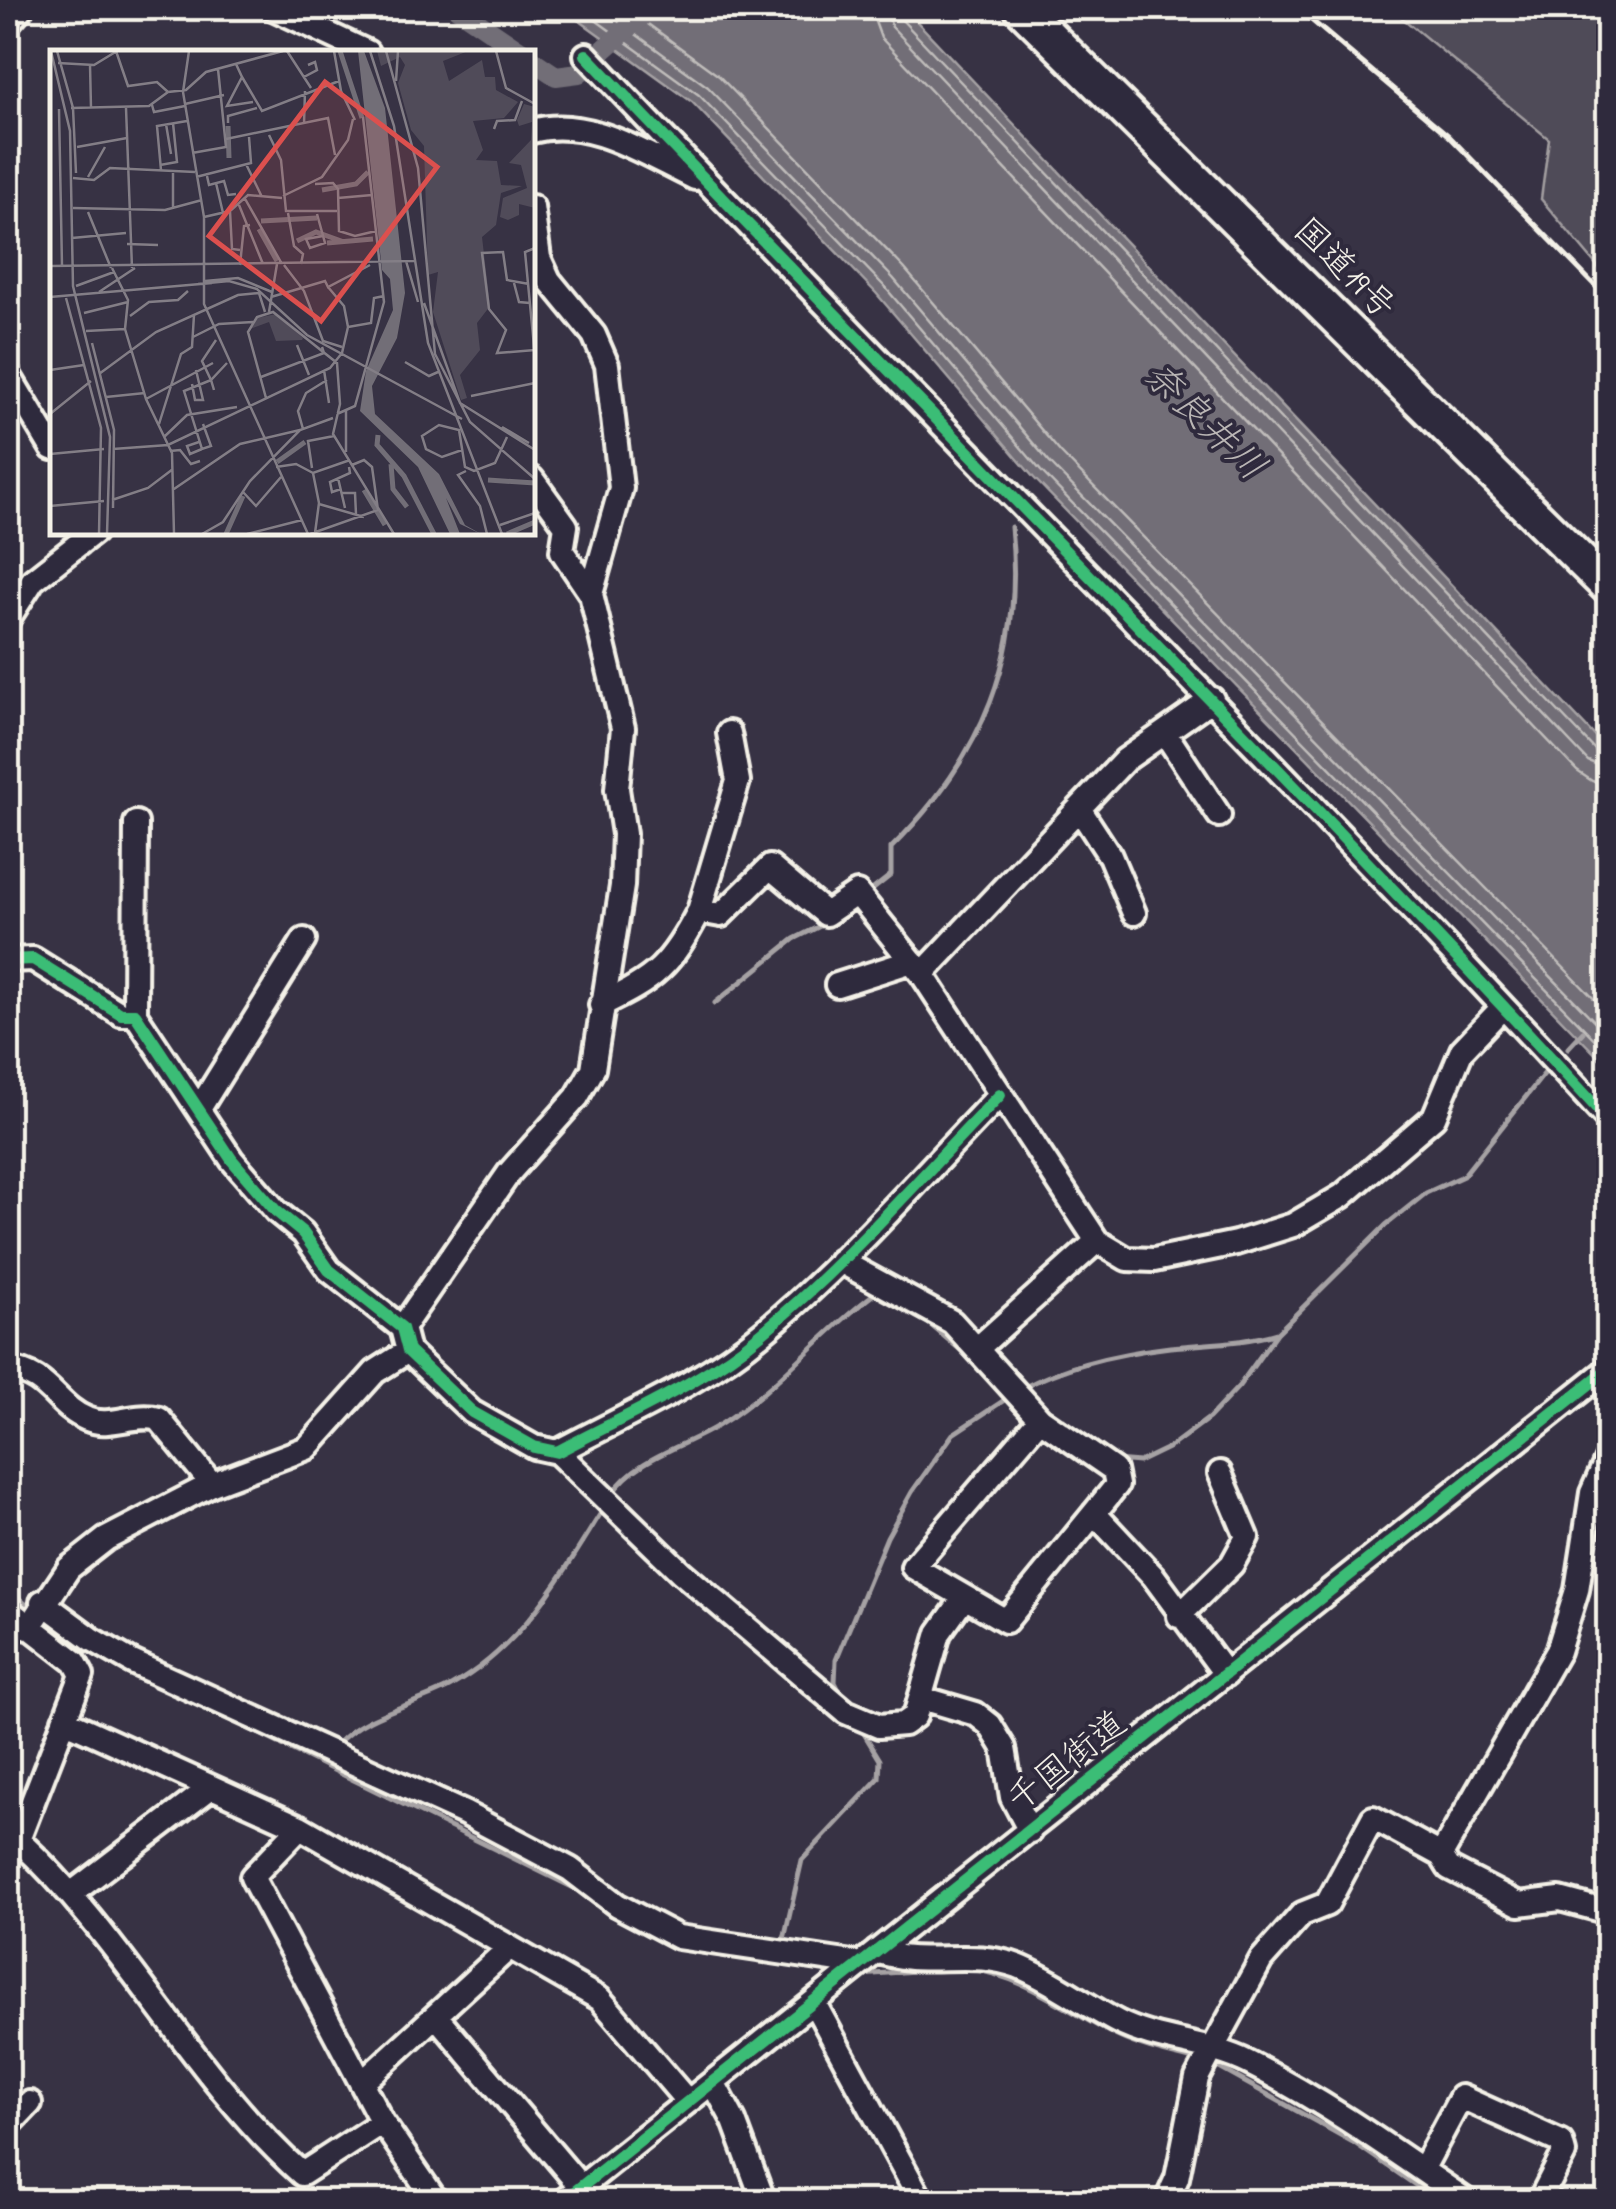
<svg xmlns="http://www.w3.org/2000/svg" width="1616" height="2209" font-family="'Indie Flower','Klee One',sans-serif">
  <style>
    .green { fill: #504b59; stroke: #a29ea0; stroke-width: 2.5 }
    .water { fill: #726e77; stroke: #a6a2a4; stroke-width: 2.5 }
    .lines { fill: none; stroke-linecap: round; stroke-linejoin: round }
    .shore { stroke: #c0bdbb; stroke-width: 2.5 }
    .stream { stroke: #a6a2a4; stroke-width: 5 }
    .canal { stroke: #726e77; stroke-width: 20 }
    .minor-casing { stroke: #f4f1e8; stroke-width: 30 }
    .highway-casing { stroke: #f4f1e8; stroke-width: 40 }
    .minor { stroke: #2f2a3d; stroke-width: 22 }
    .highway { stroke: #2f2a3d; stroke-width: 32 }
    .rail { stroke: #f4f1e8; stroke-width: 5 }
    .cycleway-casing { stroke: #2f2a3d; stroke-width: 19 }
    .cycleway { stroke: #3abd76; stroke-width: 12 }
    .labels { text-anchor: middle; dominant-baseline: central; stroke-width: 8; stroke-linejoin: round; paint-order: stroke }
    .street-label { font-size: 35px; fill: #f4f1e8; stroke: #2f2a3d }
    .water-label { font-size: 38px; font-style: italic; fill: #bab6b5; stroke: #2f2a3d }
    .inset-river { fill: none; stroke: #726e77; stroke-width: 5 }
    .inset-road { fill: none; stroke: #837e86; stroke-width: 2.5 }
    .view { fill: #dc504e; fill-opacity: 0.15; stroke: #dc504e; stroke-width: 5 }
    .inset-edge { fill: none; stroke: #f4f1e8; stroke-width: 5 }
  </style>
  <rect width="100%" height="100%" fill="#373244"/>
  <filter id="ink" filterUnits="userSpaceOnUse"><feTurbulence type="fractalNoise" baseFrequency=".01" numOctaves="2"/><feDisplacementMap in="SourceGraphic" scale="20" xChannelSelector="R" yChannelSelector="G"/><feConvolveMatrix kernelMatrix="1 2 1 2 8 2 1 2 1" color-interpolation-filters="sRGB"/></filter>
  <g filter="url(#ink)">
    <path class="green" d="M1390 8H1608V279L1541 199 1549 139Z"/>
    <path class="water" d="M562 8H904L1608 750V1067L1034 478 876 293 692 102Z"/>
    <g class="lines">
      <path class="shore" d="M579 8 699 95 884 286 1041 471 1608 1053
        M600 8 708 87 893 278 1050 463 1608 1035
        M626 8 719 76 904 268 1061 453 1608 1013
        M870 8 881 38 1577 771 1592 781 1608 784
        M885 8 892 27 1588 761 1608 769
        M898 8 901 19 1597 752 1608 756"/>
      <path class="stream" d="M867 894 891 875V848C982 758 1025 655 1011 527
        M715 1003 794 939 826 923
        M1568 1048 1583 1032
        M920 1316 969 1357
        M1021 1389C1065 1365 1120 1353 1170 1347 1207 1343 1241 1344 1277 1333
        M1116 1460 1139 1462 1170 1447 1209 1418 1239 1386 1277 1333 1386 1225 1426 1193 1463 1176 1544 1074
        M612 1494C636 1457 687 1446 721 1424 778 1388 820 1334 874 1294L880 1295
        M8 1588 31 1609
        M43 1620 119 1667
        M842 1696 835 1682 836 1660 887 1537 912 1492 953 1434 1012 1395
        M215 1712 574 1888 610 1915 667 1943
        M336 1745C367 1712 412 1707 451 1686 523 1646 562 1575 604 1508
        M682 1948 839 1972
        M782 1948 802 1860 879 1778 880 1760 860 1727
        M969 1969C1026 1976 1067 2012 1117 2036 1142 2048 1171 2054 1198 2061
        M860 1975 929 1970
        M1214 2065 1353 2142 1440 2202"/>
      <path class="canal" d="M457 8 522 52
        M600 53 651 8
        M532 60 556 76 579 73 585 67"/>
      <defs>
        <path id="minor" d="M273 8 367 52
          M8 23 21 8
          M586 55C924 413 1276 757 1608 1120
          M532 131C588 115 646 155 695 178
          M8 374 52 448
          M532 479 566 526 562 551 591 594
          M8 619 33 580 94 532
          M1165 733 1219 815
          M1080 810 1110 856 1134 913
          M699 911 738 781 729 733
          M8 960 33 959 121 1014H135L232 1160 276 1211 303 1233 329 1270 402 1328 408 1351 472 1412 534 1447 557 1452C626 1415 703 1383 762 1333 848 1262 922 1175 1000 1095
          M922 974 1125 760 1212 699
          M837 985 912 961
          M601 1005C656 979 671 965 699 911L721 915 770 867 826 914 857 893 922 974 1097 1241 1127 1259 1154 1260 1236 1243 1293 1225 1342 1196 1434 1117 1462 1050 1502 1008
          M135 1014 136 823
          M199 1109 304 940
          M840 1261 952 1322 1040 1419 1114 1470 1117 1485 1006 1621 913 1567 1040 1419
          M402 1328 509 1173 577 1097 593 1069 622 886 624 834 617 789 623 728 591 594 621 488 607 365 594 335 549 280 539 258 532 207
          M979 1347 1097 1241
          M8 1369C50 1374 55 1406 87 1419 110 1429 135 1412 159 1419L212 1484
          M557 1452 681 1572 846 1712 879 1726 904 1724 915 1716 939 1633 964 1598
          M1094 1513 1154 1577 1226 1675
          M42 1602 92 1639 132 1662 464 1813 570 1869 617 1905 678 1937 859 1964
          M8 1610 75 1662 82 1675 18 1840 8 1854
          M1179 1616 1232 1564 1247 1537 1220 1473
          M29 1628 69 1568 106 1539 212 1484 307 1448 375 1372 408 1351
          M922 1698 976 1714 990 1725 1004 1748 1012 1797 1030 1831
          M64 1720 300 1827 600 1999 688 2102
          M300 1827 252 1877 382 2122 437 2202
          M18 1840C125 1939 192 2076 302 2174L382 2122
          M1441 1855 1558 1651 1577 1590 1592 1493 1608 1457
          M71 1894 210 1788
          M877 1951C922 1968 971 1948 1018 1966 1053 1980 1085 2005 1118 2022 1160 2043 1207 2042 1249 2063 1325 2101 1397 2153 1468 2202
          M814 2003 922 2202
          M436 2016 580 2186
          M363 2082 509 1948
          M713 2082 734 2121 764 2202
          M8 2126 30 2103
          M1422 2170 1461 2097 1561 2142 1564 2153 1539 2202
          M562 2202 1608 1369
          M1166 2202 1177 2178 1197 2078 1208 2057 1261 1960 1302 1914 1327 1904 1373 1818 1441 1855 1449 1868 1519 1904 1560 1899 1608 1912"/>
        <path id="highway" d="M1021 8 1608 587"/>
      </defs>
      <use href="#minor" class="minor-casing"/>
      <use href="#highway" class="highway-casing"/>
      <use href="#minor" class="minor"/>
      <use href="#highway" class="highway"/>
      <path class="rail" d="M1297 8 1449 136 1608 299"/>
      <defs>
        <path id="cycleway" d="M586 55C924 413 1276 757 1608 1120
          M8 960 33 959 121 1014H135L232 1160 276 1211 303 1233 329 1270 402 1328 408 1351 472 1412 534 1447 557 1452C626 1415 703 1383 762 1333 848 1262 922 1175 1000 1095
          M562 2202 1608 1369"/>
      </defs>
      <use href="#cycleway" class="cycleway-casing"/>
      <use href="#cycleway" class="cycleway"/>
    </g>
  </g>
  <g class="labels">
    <g class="street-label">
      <text transform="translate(1343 270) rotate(45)">国道19号</text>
      <text transform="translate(1068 1763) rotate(-38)">千国街道</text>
    </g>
    <g class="water-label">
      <text transform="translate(1203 423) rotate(44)">奈良井川</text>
    </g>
  </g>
  <g transform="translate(50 50)">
    <rect width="485" height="485" fill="#373244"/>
    <path d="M327 1H418L393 11 399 31 432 10 435 27H445L446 40 468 52 454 68 423 71 433 100 426 110 447 111 451 135 472 136 451 143 446 175 432 187 440 256 427 273 430 300 410 325 417 348 411 350 383 262 388 222 378 225 374 96 361 80 348 33 355 15 350 7 331 16ZM474 54 485 57V158L469 154V165L458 170 450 167 453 148 477 138 471 115 459 113 481 90 482 72 469 76 467 70ZM226 264 253 288 252 290 226 291 219 272 200 279 207 268Z" fill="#504b59"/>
    <path d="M308 1H314L335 58 355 243 347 288 322 336 325 364 389 424 415 475 431 484 410 474 396 448 410 484H400L368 417 310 361 316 321 343 260 340 229 332 220Z" fill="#726e77"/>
    <path class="inset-river" d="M290 1 312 68M178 76 179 108M272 140 306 134 318 122M211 171 267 168M209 179 227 211M247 191 266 182 294 192M277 193 323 189M328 385 327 395 354 426 384 484M227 412 255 392M341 414 343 439 357 457M438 430 485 433M314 440 335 475M176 484 193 446M457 484 485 472"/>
    <path class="inset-road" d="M1 1 20 81 23 236 60 387 57 484M7 1 23 58 26 123M66 1 78 36 107 32 118 42M139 1 133 42 154 167V254L258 484M237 1 261 38M284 1 291 41 305 70M320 1 344 76 378 293 452 484M336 1 368 118 385 304 420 372 485 429M446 1 456 38 485 54M8 13 44 15 67 1M186 14 192 27 177 56 203 52M40 15 41 58M192 27 212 61 289 31M254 27 267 20 265 12 258 15M346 31 348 1M135 54 174 45M102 55 104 62 135 56M21 58 99 56 118 42 136 40 156 22 233 1M76 58 82 218M9 59 12 216M178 73V66L207 58M116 74 121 104M254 74 255 41M444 79 447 71 465 70 472 51M219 85 231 110 236 161H287M176 89 278 68 285 105M27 97 77 88M142 103 176 97 168 19M196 114 212 147M110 115 127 112 123 73M111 120 107 76 137 71M123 120V158M157 126 159 135 174 131 178 145 186 144M38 127 55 97M146 127 201 113 199 87M23 128 44 130 60 118 145 122M166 133 173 163M265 134 283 133 288 139 289 181 305 186 326 181M233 146 272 127 298 90 303 69M194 147 232 214M288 148 322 145M189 155 213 214M23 158 115 160 152 150M180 161 182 199 190 200M38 162 61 218M238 163 244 196 253 204 251 214M267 164 275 193 260 198 256 189 273 186M154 167 180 161 198 145 232 148M22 188 76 183M77 194 108 195M485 198 475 202 485 307M356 211 368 252M190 215 194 176 200 175M234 215 254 241 273 291 292 297M0 216 364 211M62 218 78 250 75 279 96 349 122 403 124 484M155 231 188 228 222 242M464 233 469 252 480 253M148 234 179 231 207 239 257 285 412 369M479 234 457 230 453 202 432 203 439 259 456 280 447 303 485 300M26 236 64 222M49 242 85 218M0 247 162 233M221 247 275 231 278 237 320 215M16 248 51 378 49 484M374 253 410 353 485 400M219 262 227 214M34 263 78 252M80 266 99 252 128 250 138 241M298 277 321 273 324 248 334 246M36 281 75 279M143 287 169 274 203 272M166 290 152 311 161 330 177 313M42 293 64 380 63 458M247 295 259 325M355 312 379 326 388 322M0 320 34 315M274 320 279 353M49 324 106 282 188 245 209 243 215 262M211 327 274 303 272 297M142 334 145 350H153L146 320M421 346 485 333M56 347 95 343M216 348 198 282 207 267 223 262 287 313 290 354 283 384 344 484M96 349 163 313M0 364 41 331M287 364 305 356 334 252 313 67M109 374 131 304 142 297 144 265M153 374 161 396 152 399 134 341 161 330 164 340M452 377 479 393M253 379 248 361 256 343 277 330M114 387 137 365 187 357M149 392 137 396 140 404 152 399M63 399 118 395 280 318 292 303 298 277 294 256 278 237M412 400 392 407 376 399 372 386 389 375 409 380 415 417 424 421 445 413 457 387M120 401 130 400 141 414 150 411M296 402V361M0 404 54 399M226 417 246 414 263 423 300 410M262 418 258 391 284 386M416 421 408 425 430 456 437 484M263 423 269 453 265 483M288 428 295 458M124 439 190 394 250 380M291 439 282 442 280 432 300 423 299 417M193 442 206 456 231 427M292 443H305L306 464M62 450 98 438 123 419M269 454 314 467M0 456 54 451M450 475 485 463M152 484 173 472 200 431 250 380 283 368M197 484 252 470M260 484 328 460 322 417 314 410 302 415"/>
    <path class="view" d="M275 32 387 117 271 271 159 186Z"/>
    <rect width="485" height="485" class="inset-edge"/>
  </g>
  <rect width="1616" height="2209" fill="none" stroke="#2f2a3d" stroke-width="40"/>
  <rect x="20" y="20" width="1576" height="2169" fill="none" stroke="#f4f1e8" stroke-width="4" filter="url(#ink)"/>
</svg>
